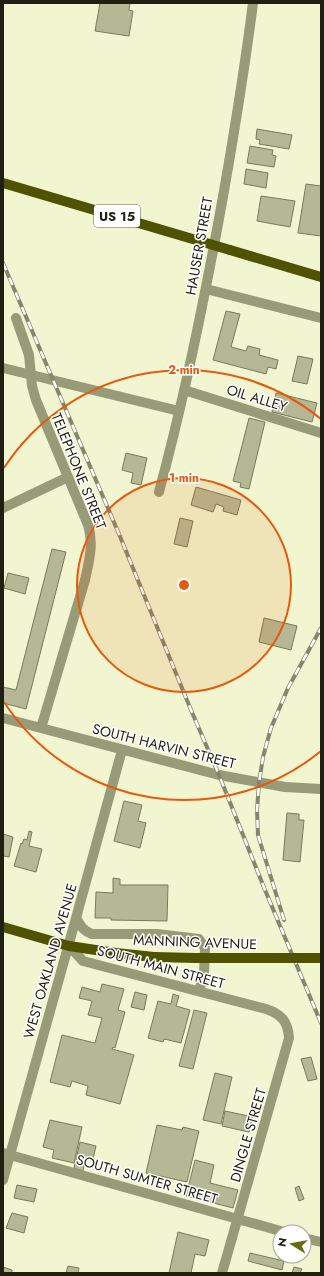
<svg xmlns="http://www.w3.org/2000/svg" width="324" height="1276" font-family="Jost,sans-serif">
  <style>
    .building { fill: #b4b895; stroke: #777b5a }
    .lines { fill: none; stroke-linecap: round; stroke-linejoin: round }
    .minor { stroke: #979b78; stroke-width: 10 }
    .major { stroke: #4f5300; stroke-width: 10 }
    .rail-casing { stroke: #84876e; stroke-width: 4 }
    .rail { stroke: #fff; stroke-width: 2.5; stroke-dasharray: 8; stroke-linecap: butt }
    .major-bridge { stroke: #4f5300; stroke-width: 10 }
    .ring { fill: none; stroke: #e8590c; stroke-width: 2 }
    .labels { text-anchor: middle; dominant-baseline: central; stroke-width: 3; stroke-linejoin: round; paint-order: stroke }
    .shield { fill: #fff; stroke: #626359; stroke-width: 1 }
    .shield-label { font-size: 13px; font-weight: bold; fill: #1f2012 }
    .street-label { font-size: 14px; fill: #1f2012; stroke: #fff }
    .centre { fill: #e8590c; stroke: #fff; stroke-width: 2 }
    .ring-label { font-size: 12px; text-anchor: middle; font-weight: bold; fill: #e8590c; stroke: #fff; stroke-width: 3; stroke-linejoin: round; paint-order: stroke }
  </style>
  <rect width="100%" height="100%" fill="#f1f6d1"/>
  <path class="building" d="M100 3H130L129 10 133 11 129 36 95 31Z
    M257 129 292 135 289 149 259 144 260 140 256 139Z
    M250 146 273 150 272 155 276 156 274 167 247 163Z
    M246 169 268 173 266 188 244 184Z
    M306 184 321 186V236L298 233Z
    M261 196 295 201 290 227 257 221Z
    M226 311 240 314 231 347 246 351 248 346 260 349 259 355 278 360 276 369 268 367 266 374 213 360Z
    M298 356 313 359 307 384 292 381Z
    M276 393 317 403 312 422 272 412Z
    M249 418 265 422 249 489 240 487 241 483 233 481Z
    M126 453 147 458 141 485 131 483 133 473 122 470Z
    M196 487 241 500 237 515 223 511 224 507 216 504 213 512 191 505Z
    M180 518 193 521 187 547 174 544Z
    M52 549 66 552 26 709 3 703V687L16 690Z
    M8 573 29 578 25 594 4 588Z
    M264 618 297 626 291 650 259 642Z
    M124 801 142 805 138 821 146 823 140 848 114 841Z
    M287 813 299 814V820H304L300 862 283 860Z
    M29 831 32 832 29 846 42 849 36 872 14 866 21 843 22 844 24 839 27 840Z
    M3 834 13 837 9 857 3 856Z
    M113 878 120 879V885H168L167 921 111 920V918H95L96 892 113 893Z
    M102 984 124 989 118 1010 125 1012 115 1048 113 1047 112 1049 134 1055 120 1104 86 1095 88 1086 72 1081 70 1087 50 1082 62 1035 95 1043 102 1018 88 1015 92 1001 79 998 82 987 100 992Z
    M135 992 147 995 144 1010 131 1007Z
    M173 994 179 996 176 1006 190 1010 181 1043 164 1039 163 1042 148 1038 158 1001 171 1004Z
    M194 1010 207 1013 193 1069 179 1066Z
    M311 1057 317 1079 308 1081 301 1059Z
    M215 1073 232 1077 221 1124 203 1120Z
    M225 1111 253 1117 249 1132 222 1126Z
    M50 1120 82 1127 74 1163 52 1158 54 1150 43 1147Z
    M157 1125 182 1130 183 1127 199 1131 187 1182 146 1173Z
    M80 1142 96 1146 93 1159 86 1157 83 1171 74 1168Z
    M195 1160 214 1165 210 1183 238 1190 233 1208 186 1196Z
    M17 1185 37 1189 34 1202 14 1198Z
    M299 1186 304 1199 299 1201 295 1188Z
    M12 1213 28 1217 24 1233 6 1228Z
    M178 1232 209 1240 205 1256 195 1254 191 1273H169Z
    M250 1253 284 1261 282 1270 248 1261Z
    M68 1266 79 1268 78 1273H66Z
    M3 1267 12 1270V1273H3Z
    M294 1267 302 1269 300 1273H292Z"/>
  <g class="lines">
    <path class="minor" d="M206 289 321 318
      M16 318 29 355 32 386 36 400 88 525C94 544 89 561 85 580L41 728
      M3 368 179 411
      M184 390 321 433
      M159 492C186 392 206 292 224 191 235 128 245 66 253 3
      M3 508 68 477
      M3 718 219 775 285 787 321 789
      M76 918C81 926 83 931 92 934H157L199 939 205 948 204 974 199 991
      M69 946 83 961 266 1009C281 1014 288 1021 289 1038L222 1273
      M3 1153 284 1232
      M3 1180 76 918 122 750
      M304 1238 321 1242"/>
    <path class="major" d="M230 250 321 277
      M3 927 69 946 116 953 154 957"/>
    <defs>
      <path id="rail" d="M3 263 119 534 191 710 219 775 265 890 321 1023
        M284 920 258 835 257 810 259 783 263 757 271 728 288 688 321 628"/>
    </defs>
    <use href="#rail" class="rail-casing"/>
    <use href="#rail" class="rail"/>
    <path class="major-bridge" d="M3 183 230 250
      M154 957 195 958H321"/>
  </g>
  <circle cx="184" cy="585" r="107" fill="#e8590c" fill-opacity=".12"/>
  <g class="ring">
    <circle cx="184" cy="585" r="107"/>
    <path d="M321 751A215 215 0 0 1 4 702M4 468A215 215 0 0 1 321 419"/>
  </g>
  <g class="labels">
    <rect class="shield" x="94" y="205" width="46" height="22" rx="3"/>
    <g class="shield-label">
      <text x="117" y="216">US 15</text>
    </g>
    <g class="street-label">
      <text transform="translate(199 246) rotate(-80)">HAUSER STREET</text>
      <text transform="translate(257 398) rotate(17)">OIL ALLEY</text>
      <text transform="translate(79 471) rotate(68)">TELEPHONE STREET</text>
      <text transform="translate(164 746) rotate(14)">SOUTH HARVIN STREET</text>
      <text transform="translate(195 942) rotate(2)">MANNING AVENUE</text>
      <text transform="translate(50 961) rotate(-74)">WEST OAKLAND AVENUE</text>
      <text transform="translate(161 967) rotate(15)">SOUTH MAIN STREET</text>
      <text transform="translate(248 1135) rotate(-74)">DINGLE STREET</text>
      <text transform="translate(147 1179) rotate(16)">SOUTH SUMTER STREET</text>
    </g>
  </g>
  <circle cx="184" cy="585" r="6" class="centre"/>
  <g class="ring-label">
    <text x="184" y="374">2 min</text>
    <text x="184" y="482">1 min</text>
  </g>
  <rect width="324" height="1276" fill="none" stroke="#1f2012" stroke-width="8"/>
  <g transform="translate(292 1244) rotate(281)"><circle r="19" fill="#ffffff" stroke="#a5a6a0"/>
  <path d="M0-3L7 15L0 10L-7 15Z" fill="#686d11"/>
  <text y="-6" font-size="11" font-weight="bold" text-anchor="middle" fill="#1f2012">N</text>
  </g>
</svg>
